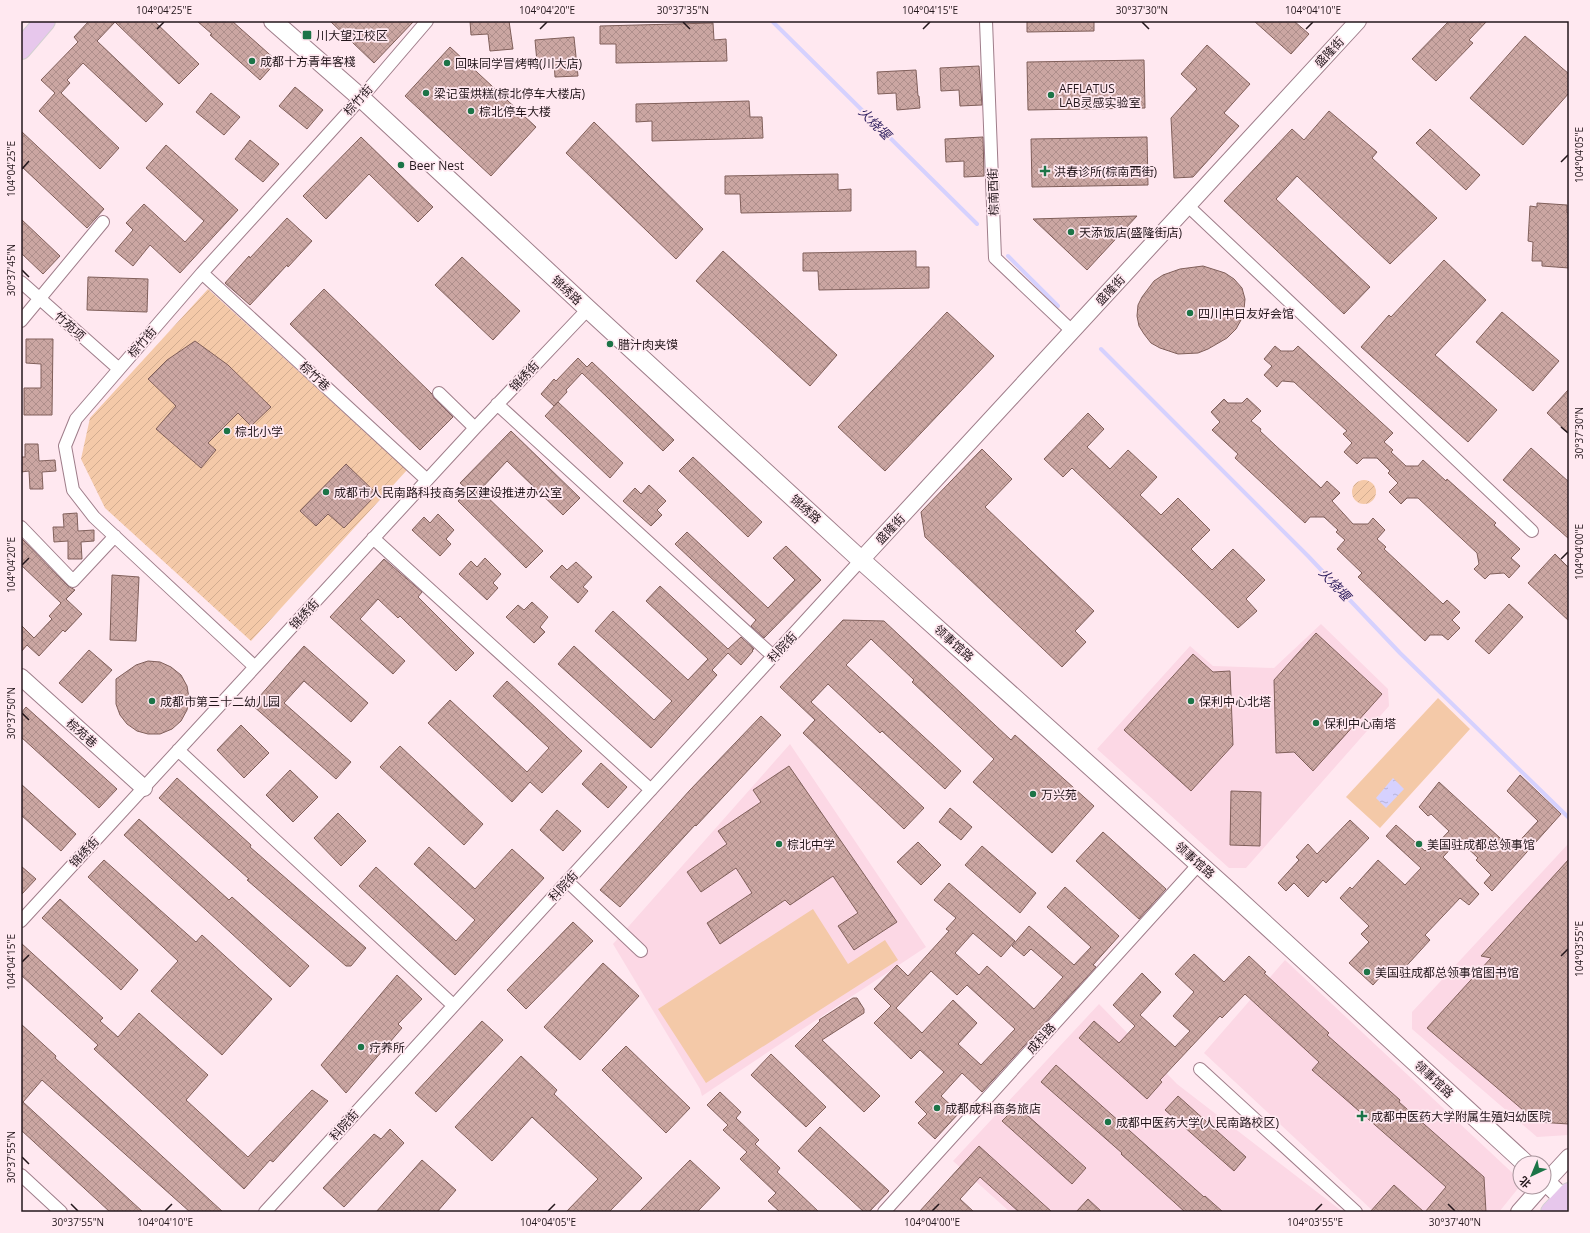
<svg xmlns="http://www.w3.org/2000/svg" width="1590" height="1233" font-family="'Open Sans','Noto Sans SC',sans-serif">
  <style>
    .built { fill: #fcd8e5 }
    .park { fill: #f4c9a8 }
    .garden { fill: url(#garden-furrows) }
    .water { fill: url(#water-ripples) }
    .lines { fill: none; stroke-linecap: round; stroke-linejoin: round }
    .stream { stroke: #d6d1fe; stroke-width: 4 }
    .building { fill: url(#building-cross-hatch); stroke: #805f5a; fill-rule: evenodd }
    .minor-casing { stroke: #9f7d8a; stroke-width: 14 }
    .tertiary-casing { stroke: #9f7d8a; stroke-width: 18 }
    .secondary-casing { stroke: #9f7d8a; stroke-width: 20 }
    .primary-casing { stroke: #d3d0d1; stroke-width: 22 }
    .minor { stroke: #fff; stroke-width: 12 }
    .tertiary { stroke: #fff; stroke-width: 16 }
    .secondary { stroke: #fff; stroke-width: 18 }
    .primary { stroke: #e7c7ec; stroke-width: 20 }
    .ticks { fill: none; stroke: #23161b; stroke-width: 1.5 }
    .poi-dot { fill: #1c7447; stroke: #ffe8f0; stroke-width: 1.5 }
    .labels { text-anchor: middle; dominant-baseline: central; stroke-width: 3.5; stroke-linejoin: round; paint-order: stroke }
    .poi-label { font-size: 12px; fill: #23161b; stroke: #ffe8f0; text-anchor: start }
    .street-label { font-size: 12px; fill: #23161b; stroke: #ffe8f0 }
    .water-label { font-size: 13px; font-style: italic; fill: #2c1c5c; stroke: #ffe8f0 }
    .neatline { fill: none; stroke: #23161b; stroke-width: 1.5 }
    .ticks-label { font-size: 10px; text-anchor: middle; fill: #23161b }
  </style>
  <defs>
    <pattern id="garden-furrows" width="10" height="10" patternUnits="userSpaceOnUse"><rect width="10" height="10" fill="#f4c9a8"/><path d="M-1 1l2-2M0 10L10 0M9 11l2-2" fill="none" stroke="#d1ac90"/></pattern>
    <pattern id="water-ripples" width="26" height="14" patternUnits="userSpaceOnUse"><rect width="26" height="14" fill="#d6d1fe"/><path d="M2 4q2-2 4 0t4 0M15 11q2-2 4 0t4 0" fill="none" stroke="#b7b3d9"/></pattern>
    <pattern id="building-cross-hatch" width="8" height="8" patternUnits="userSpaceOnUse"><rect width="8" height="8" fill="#cba6a2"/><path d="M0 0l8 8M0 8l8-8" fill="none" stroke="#ae8e8b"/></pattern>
  </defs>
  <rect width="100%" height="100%" fill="#ffe8f0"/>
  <path class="built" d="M1321 624 1388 689 1389 706 1246 868H1229L1097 749 1190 646 1213 666 1274 668Z
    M790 744 926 947 702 1096 700 1089 613 944Z
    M1569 843V1135L1537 1137 1412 1029V1012Z
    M1285 960 1520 1180V1186L1499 1212H1374L1204 1053Z
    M1099 1004 1177 1084 1343 1212H1010L953 1161Z"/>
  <path class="park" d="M1438 698 1470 729 1380 828 1346 797Z
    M813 909 848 964 885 940 898 960 706 1083 658 1009Z"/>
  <path class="garden" d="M208 289 407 470 251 641 105 508 81 459 90 418Z
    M1352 492a12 12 0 1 1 24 0a12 12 0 1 1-24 0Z"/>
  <path class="water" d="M1393 778 1404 789 1386 808 1376 798Z"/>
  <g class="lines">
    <path class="stream" d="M772 21 977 224
      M1008 256 1058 306
      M1101 349 1308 556 1400 653 1569 818"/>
  </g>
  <path class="building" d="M89 21H154L199 64 179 84 115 22 97 41 163 104 146 122 83 63 67 80 70 83 61 93 119 148 100 169 39 111 55 93 41 80 78 42 74 37Z
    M197 21H232L277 61 260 80 210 35 212 34Z
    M330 21H414L374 63Z
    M470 21H509L513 49 490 51 488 34 471 35Z
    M1027 21H1094V31L1027 32Z
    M1254 21H1294L1309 34 1291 54Z
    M1449 21H1487L1469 40 1473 43 1436 81 1412 59Z
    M713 23 714 40 726 39 727 61 616 63V44H600V26Z
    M1525 36 1569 74V93L1523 145 1470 98Z
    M574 37 578 76 555 77 554 61 537 62 535 40Z
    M1207 45 1250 84 1224 113 1239 126 1193 177 1174 178 1171 118 1197 89 1181 74Z
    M450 47 536 127 491 176 405 96Z
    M1144 60 1145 108 1028 110 1027 62Z
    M979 66 982 105 960 106 959 90 941 91 940 68Z
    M916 70 918 96H919L920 108 897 110 896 93 878 94 877 72Z
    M295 87 323 110 307 129 279 106Z
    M211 93 240 117 224 135 196 112Z
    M749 101 750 117H762L763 138 652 141V121L636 122V104Z
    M1329 111 1377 152 1372 158 1437 218 1390 264 1297 176 1276 199 1370 287 1344 314 1224 201 1292 129 1304 140Z
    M594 122 703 229 676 259 566 153Z
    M1430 129 1480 175 1466 190 1416 143Z
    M21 131 104 209 87 228 21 166Z
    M361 137 433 207 418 222 369 174 326 219 303 196Z
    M983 137 984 176 964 177V161L946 162 945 139Z
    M1147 137 1148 185 1032 187 1031 139Z
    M250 140 279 164 263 182 235 159Z
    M166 145 238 210 180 273 150 245 133 266 115 251 133 230 126 223 144 204 185 242 204 221 146 168Z
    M838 174V190L851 189V211L741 213 740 194H725V176Z
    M1537 203 1567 205V213H1569V268L1542 266V261H1532L1533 242 1528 241 1530 206 1537 207Z
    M1137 216 1087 270 1033 219Z
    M287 218 312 241 288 267 287 265 250 305 225 283 249 256 250 258Z
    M21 219 60 256 43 274 21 253Z
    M723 251 837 355 810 386 696 281Z
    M916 251V267H929V288L819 290 818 271H803V253Z
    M462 257 520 311 493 340 435 285Z
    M1444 260 1486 300 1435 355 1497 410 1468 442 1361 347 1389 315 1391 317Z
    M1203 266 1225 273 1234 279 1242 288 1245 299 1244 310 1241 320 1236 329 1227 338 1208 349 1198 353 1178 354 1160 348 1151 343 1144 334 1139 326 1137 316 1138 305 1142 297 1154 281 1163 275 1180 269Z
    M88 277 148 279 147 312 87 310Z
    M324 289 432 394 434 398 453 417 420 450 290 324Z
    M947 312 994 356 885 471 838 427Z
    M1502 312 1559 361 1533 391 1476 342Z
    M26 339H53L52 415H24V388H41V364L26 363Z
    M195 341 228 365 271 407 251 426 238 413 208 443 216 450 201 468 156 429 176 406 148 379 167 360Z
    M1275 346 1281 351H1293L1298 346 1393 433 1384 442 1393 450 1391 452 1406 466H1418L1423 460 1446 481 1447 479 1496 523 1494 525 1520 549 1511 558 1520 566 1509 578 1504 573 1490 574 1485 579 1474 569 1479 564 1477 553 1418 498H1407L1401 504 1389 492 1398 483 1388 473 1390 471 1377 458H1363L1357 464 1344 452 1352 443 1343 434 1347 431 1294 382 1282 381 1277 387 1264 375 1272 366 1264 359Z
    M578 358 587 367 592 362 674 440 663 451 582 373 566 390 567 392 554 406 541 394 554 379 556 381Z
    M1569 389V434L1547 413Z
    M1247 398 1261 411 1251 421 1261 429 1260 431 1321 488 1327 481 1340 493 1332 501 1353 524H1368L1373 518 1385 530 1377 539 1386 547 1384 549 1443 604 1447 600 1460 612 1452 620 1460 628 1448 640 1442 635H1430L1425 641 1358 577 1362 573 1337 549 1345 540 1336 532 1338 530 1324 517H1310L1305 523 1235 458 1238 454 1212 430 1220 422 1211 412 1224 399 1228 403H1242Z
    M558 402 623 463 610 478 545 416Z
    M1088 413 1104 429 1087 447 1110 469 1128 450 1157 477 1140 495 1161 515 1178 498 1210 530 1191 549 1212 570 1233 549 1265 580 1246 599 1257 611 1238 628 1072 468 1063 477 1044 459Z
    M511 431 580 498 563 515 507 461 480 490 543 551 526 568 458 501 468 490 460 483Z
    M25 444H38L39 461 55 460 56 471 42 472 43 489H30L29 471 21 472V457H25Z
    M1531 448 1569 482V539L1503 480Z
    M982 449 1012 479 985 507 1094 611 1075 631 1086 642 1062 667 925 537 921 512Z
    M693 457 762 522 748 537 679 471Z
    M346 464 377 494 344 528 328 514 316 526 300 511Z
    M649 485 666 501 657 510 662 515 651 526 623 501 635 488 641 494Z
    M77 513 78 531 94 530V541L81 542 82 559H68V541L54 542 53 527H64L63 514Z
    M438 514 454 530 446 539 451 544 440 556 412 530 424 517 430 523Z
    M687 532 768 608 795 580 773 558 786 546 821 580 764 638 751 626 756 620 675 544Z
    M21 538 68 586 75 590 66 599 82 614 65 632 63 630 39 656 27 645 21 652V625L34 638 52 619 49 616 61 603 21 565Z
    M1555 554 1569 568V621L1528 583Z
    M485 558 501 574 493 583 498 588 487 600 459 574 471 561 477 567Z
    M384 559 422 592 418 597 474 653 456 671 400 616 398 618 378 599 360 619 405 661 393 674 330 617Z
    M576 562 592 577 583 587 588 591 578 603 550 577 562 565 567 570Z
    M112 575 139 577 136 641 110 640Z
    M660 586 728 649 741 637 754 649 752 650 753 651 741 665 728 653 712 670 717 675 651 748 558 664 574 646 654 720 672 701 595 631 613 611 688 680 708 659 646 601Z
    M532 602 548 617 540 627 545 632 534 643 506 617 518 605 524 610Z
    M1509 604 1523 617 1489 654 1475 641Z
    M843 620 884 621 1011 740 1015 735 1094 806 1052 853 973 782 994 759 912 682 914 680 871 639 846 665 961 771 945 789 882 731 880 733 828 684 811 702 924 808 904 829 803 733 815 720 780 687Z
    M1316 633 1382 694 1313 771 1294 752 1276 753 1274 680Z
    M304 646 368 703 351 722 304 681 284 703 351 762 336 779 252 705Z
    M89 650 112 670 82 703 59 683Z
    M1193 654 1213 672 1230 671 1233 745 1191 791 1124 730Z
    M148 661 160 662 171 667 181 675 187 686 189 698 187 710 181 721 172 729 160 734H148L137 731 127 724 120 715 116 704V679L136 665Z
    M507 681 582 751 542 793 530 782 512 802 428 723 450 700 527 772 549 748 493 696Z
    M26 707 117 789 99 808 21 737V713Z
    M761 716 781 735 696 826 695 825 620 907 600 890 690 790Z
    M241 725 269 753 244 778 217 750Z
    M400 746 483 824 464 845 380 767Z
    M601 763 627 787 608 808 582 784Z
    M789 766 897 922 854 950 838 926 858 913 833 876 790 905 785 900 720 944 707 923 752 893 736 868 701 892 687 872 727 844 718 831 761 802 753 790Z
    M290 770 318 797 293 822 266 795Z
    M1520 775 1561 814 1492 891 1484 883 1491 875 1476 860 1478 858 1459 840 1443 857 1479 894 1469 905 1460 898 1425 935 1430 940 1399 974 1390 966 1373 985 1349 963 1369 942 1361 934 1369 926 1340 898 1350 887 1352 889 1378 860 1405 885 1421 868 1386 836 1396 825 1425 851 1430 846 1433 848 1449 831 1431 814 1428 816 1419 807 1439 782 1512 849 1538 821 1507 791Z
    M177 778 251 845 250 847 366 948 351 966H346L247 880 249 879 159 798Z
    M21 784 76 834 61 851 21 815Z
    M1231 791 1261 792 1260 846 1230 845Z
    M950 808 972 827 961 840 939 822Z
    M557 810 581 831 563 851 540 830Z
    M338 813 366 841 341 866 314 838Z
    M139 819 229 900 232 897 309 966 290 987 124 835Z
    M1350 820 1369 838 1326 883 1323 880 1308 897 1294 883 1286 891 1278 883 1299 860 1296 857 1308 844 1317 854Z
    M1103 832 1166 889 1139 919 1076 861Z
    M918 842 941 865 921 885 897 862Z
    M982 846 1036 893 1020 913 965 865Z
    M429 847 475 889 512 849 544 878 455 975 359 886 376 867 456 941 475 920 414 864Z
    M1569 859V1124L1537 1122 1427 1028 1491 958 1481 956Z
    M104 860 196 942 202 935 272 999 222 1055 151 991 178 961 88 877Z
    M21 866 36 879 21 895Z
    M949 883 1015 941 1001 957 973 933 955 953 979 975 987 966 1034 1009 1063 977 1031 949 1024 956 1012 946 1029 926 1074 965 1091 947 1047 907 1065 887 1119 936 1093 965 1096 967 982 1092 962 1073 941 1096 959 1113 935 1139 918 1123 927 1114 915 1102 944 1072 920 1050 911 1059 874 1023 891 1006 874 989 897 965 908 976 949 931 946 929 956 918 934 900ZM931 971 957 995 967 985 1015 1029 981 1065 958 1044 977 1023 953 1000 922 1033 896 1008Z
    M60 899 138 970 121 990 42 918Z
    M573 922 593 941 526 1009 507 990Z
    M21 943 103 1018 100 1021 118 1037 139 1013 208 1075 186 1100 248 1157 312 1090 328 1101 273 1162 270 1160 244 1189 94 1049 98 1045 21 975Z
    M1194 954 1224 982 1249 956 1266 972 1264 973 1329 1033 1327 1035 1400 1100 1399 1102 1484 1177 1486 1212H1425L1446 1187 1312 1070 1319 1062 1245 994 1222 1018 1220 1016 1160 1080 1162 1082 1147 1099 1079 1038 1094 1021 1119 1043 1135 1026 1113 1005 1142 973 1161 992 1140 1015 1175 1047 1190 1031 1173 1016 1194 992 1175 974Z
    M603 963 639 996 580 1060 544 1027Z
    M397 975 422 999 398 1024 402 1028 346 1093 321 1065Z
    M853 998H857L864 1009V1013L822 1040 880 1096 864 1112 795 1046 820 1021 819 1020Z
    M482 1021 503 1040 436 1112 415 1093Z
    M21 1024 56 1056 55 1058 223 1212H190L42 1080 23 1102 143 1212H110L21 1130Z
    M626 1046 690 1108 666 1133 602 1070Z
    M771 1054 826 1107 806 1127 751 1075Z
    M521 1056 557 1090 554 1094 642 1178 609 1212H566L598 1179 532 1117 492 1161 455 1127Z
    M1056 1065 1204 1197 1205 1196 1223 1212H1185L1121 1154 1122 1153 1041 1082Z
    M720 1092 741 1112 736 1118 759 1140 755 1144 780 1168 777 1172 819 1212H780L768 1201 776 1193 740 1159 747 1152 723 1130 728 1125 707 1105Z
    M1178 1096 1246 1157 1234 1171 1165 1110Z
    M1017 1106 1086 1168 1072 1184 1002 1121Z
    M820 1127 889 1191 869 1212H864L798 1151Z
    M390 1129 404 1143 344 1207 323 1188 374 1134 381 1139Z
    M979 1146 1052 1212H1019L980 1177 960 1199 974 1212H919Z
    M422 1160 456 1190 437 1212H376Z
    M690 1160 720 1188 697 1212H639Z
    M1394 1185 1424 1212H1370Z
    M1088 1199 1102 1212H1076Z"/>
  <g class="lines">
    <defs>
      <path id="minor" d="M986 21 995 258 1072 331
        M1188 206 1532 531
        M202 273 427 480
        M21 282 119 369
        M21 321 103 222
        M439 393 475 428
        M497 404 773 656
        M21 527 73 581 115 536
        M373 538 651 790
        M255 667 94 517 73 490 65 446 76 419 202 273 361 98 427 21
        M178 750 453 1005
        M568 882 641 951
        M21 921 475 428 588 309
        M1200 1069 1356 1212
        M21 1175 61 1212
        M265 1212 861 560
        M884 1212 1199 864"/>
      <path id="tertiary" d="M861 560 1358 21
        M21 677 144 788
        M1544 1184 1569 1157
        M1519 1212 1541 1187"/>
      <path id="secondary" d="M273 21 361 98 588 309 861 560 1230 892 1525 1163
        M1544 1180 1569 1204"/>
      <path id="primary" d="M21 49 45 21
        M1551 1212 1569 1193"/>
    </defs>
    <use href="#minor" class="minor-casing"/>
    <use href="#tertiary" class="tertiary-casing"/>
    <use href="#secondary" class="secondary-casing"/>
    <use href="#primary" class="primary-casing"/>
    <use href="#minor" class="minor"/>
    <use href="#tertiary" class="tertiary"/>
    <use href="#secondary" class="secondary"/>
    <use href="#primary" class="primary"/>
  </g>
  <path class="ticks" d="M683 22 690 29M1142 22 1149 29M157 29 164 22M540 29 547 22M923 29 930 22M1306 29 1313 22M1561 162 1568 155M22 169 29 161M22 270 29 277M1561 427 1568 433M1561 559 1568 552M22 565 29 558M22 713 29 720M1561 956 1568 949M22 962 29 955M22 1157 29 1164M71 1204 78 1211M1448 1204 1455 1211M165 1211 172 1204M548 1211 555 1204M932 1211 939 1204M1315 1211 1322 1204"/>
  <g class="poi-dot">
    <rect x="302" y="30" width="10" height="10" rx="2"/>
    <circle cx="252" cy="61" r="4"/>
    <circle cx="447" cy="63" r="4"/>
    <circle cx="426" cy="93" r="4"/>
    <circle cx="1051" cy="95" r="4"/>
    <circle cx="471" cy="111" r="4"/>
    <circle cx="401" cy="165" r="4"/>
    <path d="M1043 165h4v4h4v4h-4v4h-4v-4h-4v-4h4z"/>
    <circle cx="1071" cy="232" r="4"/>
    <circle cx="1190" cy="313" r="4"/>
    <circle cx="610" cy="344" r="4"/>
    <circle cx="227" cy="431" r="4"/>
    <circle cx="326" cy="492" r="4"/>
    <circle cx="152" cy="701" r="4"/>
    <circle cx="1191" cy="701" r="4"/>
    <circle cx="1316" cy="723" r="4"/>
    <circle cx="1033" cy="794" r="4"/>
    <circle cx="779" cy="844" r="4"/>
    <circle cx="1419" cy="844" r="4"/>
    <circle cx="1367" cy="972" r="4"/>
    <circle cx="361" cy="1047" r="4"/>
    <circle cx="937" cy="1108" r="4"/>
    <path d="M1360 1110h4v4h4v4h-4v4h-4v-4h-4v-4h4z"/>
    <circle cx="1108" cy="1122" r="4"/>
  </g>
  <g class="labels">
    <g class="poi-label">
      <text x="316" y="35">川大望江校区</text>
      <text x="260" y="61">成都十方青年客棧</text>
      <text x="455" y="63">回味同学冒烤鸭(川大店)</text>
      <text x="1059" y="88">AFFLATUS<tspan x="1059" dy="14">LAB灵感实验室</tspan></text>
      <text x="434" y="93">梁记蛋烘糕(棕北停车大楼店)</text>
      <text x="479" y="111">棕北停车大楼</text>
      <text x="409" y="165">Beer Nest</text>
      <text x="1054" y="171">洪春诊所(棕南西街)</text>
      <text x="1079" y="232">天添饭店(盛隆街店)</text>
      <text x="1198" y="313">四川中日友好会馆</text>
      <text x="618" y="344">腊汁肉夹馍</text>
      <text x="235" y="431">棕北小学</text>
      <text x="334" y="492">成都市人民南路科技商务区建设推进办公室</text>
      <text x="160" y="701">成都市第三十二幼儿园</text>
      <text x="1199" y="701">保利中心北塔</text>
      <text x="1324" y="723">保利中心南塔</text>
      <text x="1041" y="794">万兴苑</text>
      <text x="787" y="844">棕北中学</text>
      <text x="1427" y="844">美国驻成都总领事馆</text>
      <text x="1375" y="972">美国驻成都总领事馆图书馆</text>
      <text x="369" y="1047">疗养所</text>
      <text x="945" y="1108">成都成科商务旅店</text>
      <text x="1371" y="1116">成都中医药大学附属生殖妇幼医院</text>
      <text x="1116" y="1122">成都中医药大学(人民南路校区)</text>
    </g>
    <g class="street-label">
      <text transform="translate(1329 52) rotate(-47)">盛隆街</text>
      <text transform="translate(358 100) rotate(-48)">棕竹街</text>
      <text transform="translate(993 192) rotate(-92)">棕南西街</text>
      <text transform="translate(567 290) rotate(43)">锦绣路</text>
      <text transform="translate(1110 290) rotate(-47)">盛隆街</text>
      <text transform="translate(70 326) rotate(42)">竹苑项</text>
      <text transform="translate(142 342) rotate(-49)">棕竹街</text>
      <text transform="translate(315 376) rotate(43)">棕竹巷</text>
      <text transform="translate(524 376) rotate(-47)">锦绣街</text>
      <text transform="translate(806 509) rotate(42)">锦绣路</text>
      <text transform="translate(890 529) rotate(-47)">盛隆街</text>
      <text transform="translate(304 614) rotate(-47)">锦绣街</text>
      <text transform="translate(954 643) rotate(42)">领事馆路</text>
      <text transform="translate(782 647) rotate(-47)">科院街</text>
      <text transform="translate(82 733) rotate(42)">棕苑巷</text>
      <text transform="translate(84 852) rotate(-47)">锦绣街</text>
      <text transform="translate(1195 860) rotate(42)">领事馆路</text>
      <text transform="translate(563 886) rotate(-47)">科院街</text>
      <text transform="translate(1041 1038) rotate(-48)">成科路</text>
      <text transform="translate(1434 1079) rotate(43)">领事馆路</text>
      <text transform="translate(344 1125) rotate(-48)">科院街</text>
    </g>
    <g class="water-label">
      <text transform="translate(875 123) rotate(45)">火烧堰</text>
      <text transform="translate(1335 584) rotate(47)">火烧堰</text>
    </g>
  </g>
  <rect width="1590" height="1233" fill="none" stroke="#ffe8f0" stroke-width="44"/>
  <g transform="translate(1532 1175) rotate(224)"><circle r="19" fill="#ffe8f0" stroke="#a7949b"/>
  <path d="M0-3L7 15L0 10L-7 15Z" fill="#1c7447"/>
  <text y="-6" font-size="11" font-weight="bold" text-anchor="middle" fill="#23161b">北</text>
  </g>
  <rect x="22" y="22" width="1546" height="1189" class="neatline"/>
  <g class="ticks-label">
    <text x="164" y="14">104°04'25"E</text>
    <text x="547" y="14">104°04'20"E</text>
    <text x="683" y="14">30°37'35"N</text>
    <text x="930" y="14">104°04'15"E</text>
    <text x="1142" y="14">30°37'30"N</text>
    <text x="1313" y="14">104°04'10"E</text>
    <text transform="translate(1579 155) rotate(-90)" y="4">104°04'05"E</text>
    <text transform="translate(11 169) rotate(-90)" y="4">104°04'25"E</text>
    <text transform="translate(11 270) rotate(-90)" y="4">30°37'45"N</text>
    <text transform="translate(1579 433) rotate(-90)" y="4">30°37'30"N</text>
    <text transform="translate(1579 552) rotate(-90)" y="4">104°04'00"E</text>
    <text transform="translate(11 565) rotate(-90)" y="4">104°04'20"E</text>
    <text transform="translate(11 713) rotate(-90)" y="4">30°37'50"N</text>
    <text transform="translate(1579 949) rotate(-90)" y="4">104°03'55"E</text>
    <text transform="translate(11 962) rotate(-90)" y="4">104°04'15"E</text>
    <text transform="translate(11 1157) rotate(-90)" y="4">30°37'55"N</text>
    <text x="78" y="1226">30°37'55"N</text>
    <text x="165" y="1226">104°04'10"E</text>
    <text x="548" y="1226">104°04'05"E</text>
    <text x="932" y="1226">104°04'00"E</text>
    <text x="1315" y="1226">104°03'55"E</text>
    <text x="1455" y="1226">30°37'40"N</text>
  </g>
</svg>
